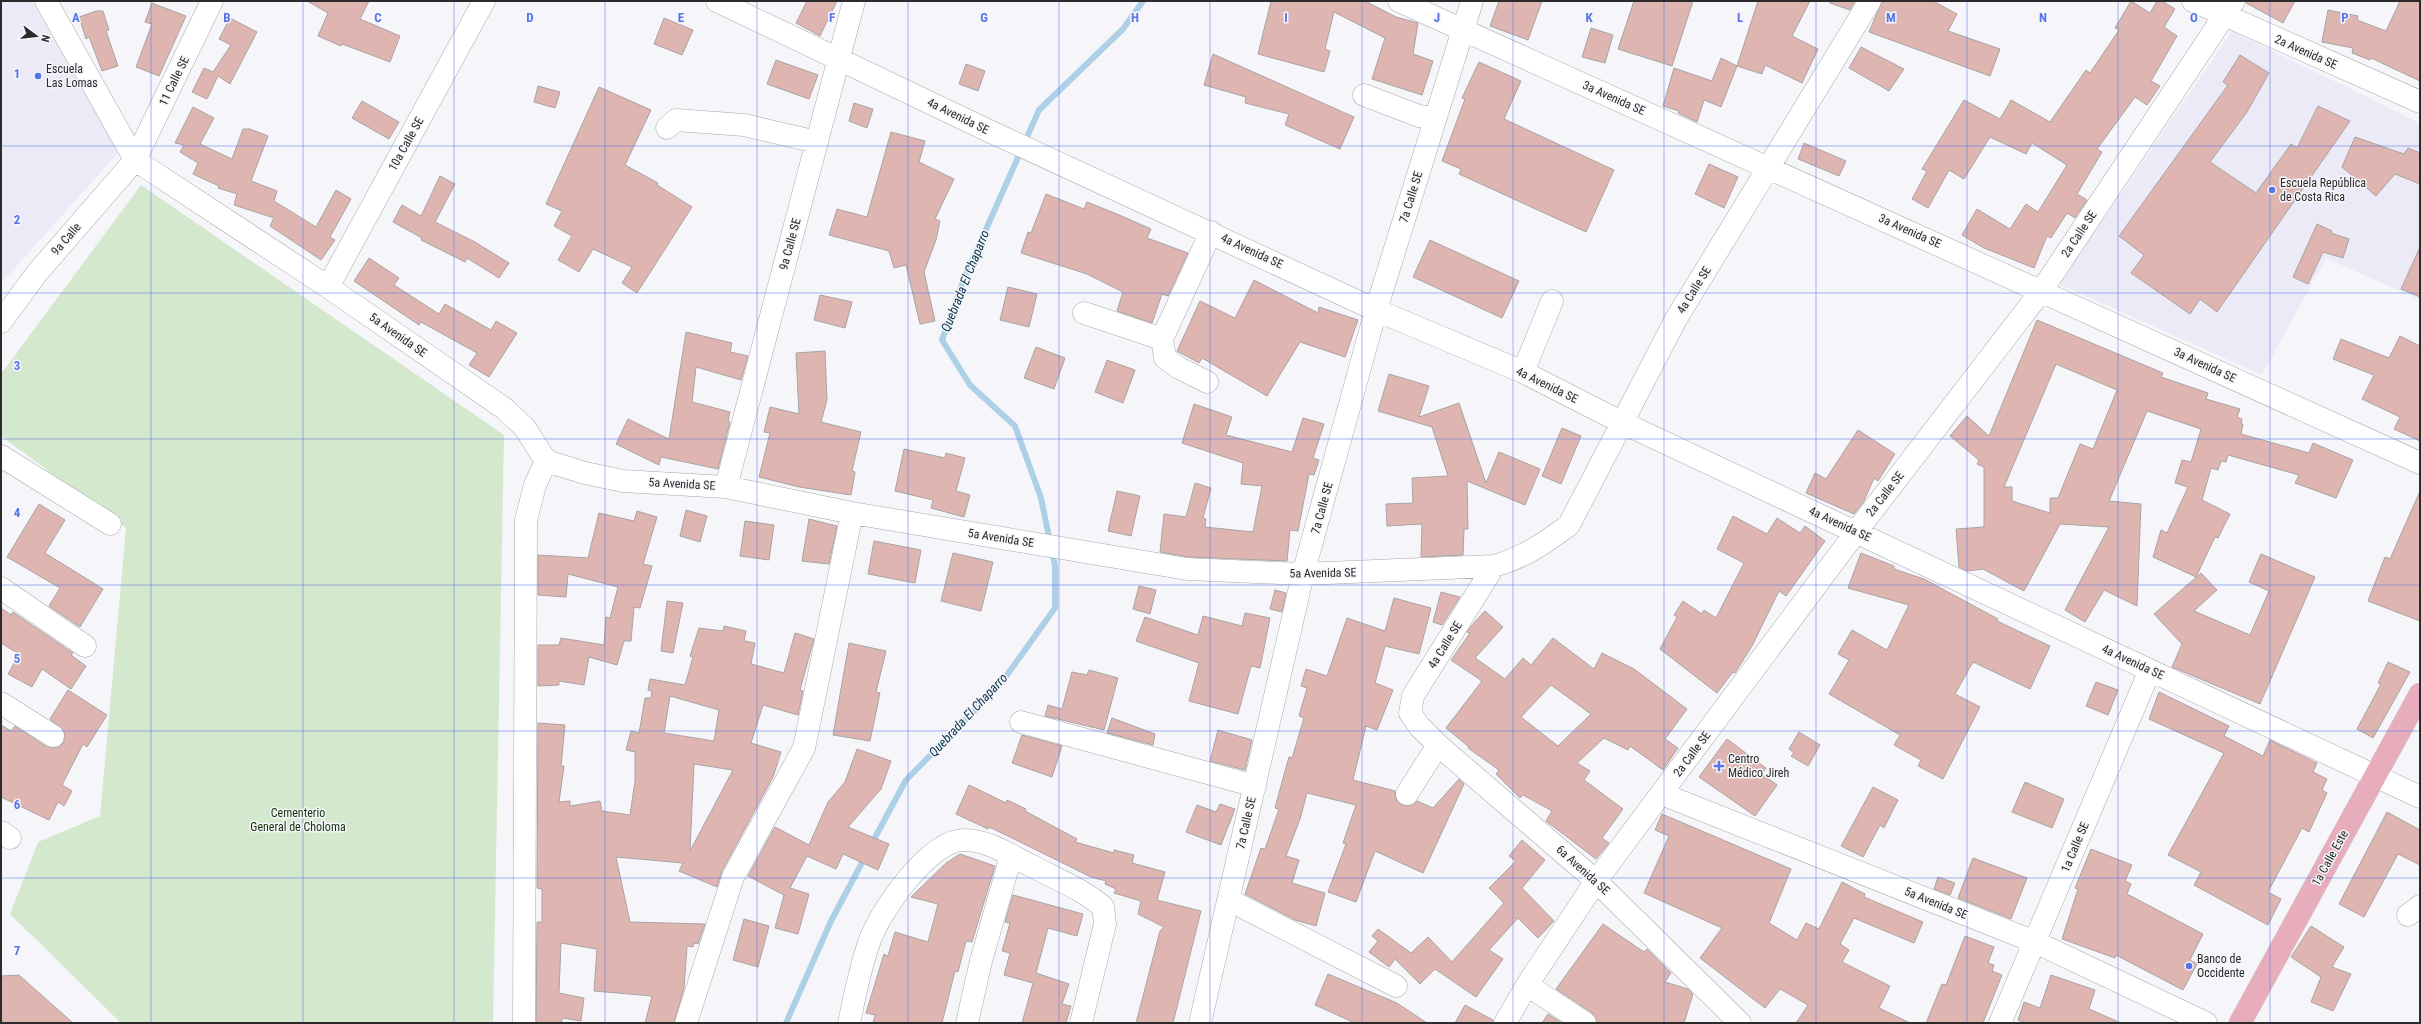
<svg xmlns="http://www.w3.org/2000/svg" width="2421" height="1024" font-family="'Roboto Condensed',sans-serif">
  <style>
    .built { fill: #ebeaf6 }
    .green { fill: #d4e8ce }
    .lines { fill: none; stroke-linecap: round; stroke-linejoin: round }
    .stream { stroke: #add0e7; stroke-width: 6 }
    .building { fill: #dfb5b1; stroke: #a8a4a3; fill-rule: evenodd }
    .minor-casing { stroke: #a8a8ab; stroke-width: 23 }
    .major-casing { stroke: #d0d0d1; stroke-width: 23 }
    .minor { stroke: #fff; stroke-width: 22 }
    .major { stroke: #e8adbc; stroke-width: 22 }
    .grid { fill: none; stroke: #5775ea; stroke-width: 1; stroke-opacity: 0.55 }
    .poi-dot { fill: #5775ea; stroke: #f6f6fa; stroke-width: 1.5 }
    .labels { text-anchor: middle; dominant-baseline: central; stroke-width: 3; stroke-linejoin: round; paint-order: stroke }
    .street-label { font-size: 12px; fill: #2b2b2c; stroke: #f6f6fa }
    .poi-label { font-size: 12px; fill: #2b2b2c; stroke: #f6f6fa; text-anchor: start }
    .park-label { font-size: 12px; fill: #113307; stroke: #f6f6fa }
    .water-label { font-size: 13px; font-style: italic; fill: #03324a; stroke: #f6f6fa }
    .grid-label { font-size: 13px; text-anchor: middle; font-weight: bold; fill: #5775ea; stroke: #f6f6fa; stroke-width: 3; stroke-linejoin: round; paint-order: stroke }
  </style>
  <rect width="100%" height="100%" fill="#f6f6fa"/>
  <path class="built" d="M1 1H32L119 152 4 280 1 278Z
    M2232 31 2420 123V300L2326 258 2262 375 2059 284Z"/>
  <path class="green" d="M141 185 504 435 493 1023H121L10 914 38 842 100 816 126 528 1 436V374Z"/>
  <g class="lines">
    <path class="stream" d="M1050 542 1041 498 1015 426 970 385 942 340 964 279 1039 110 1123 29 1143 1
      M871 845 906 780 999 686 1055 608V566L1052 551
      M786 1023 831 921 865 857"/>
  </g>
  <path class="building" d="M307 1H369L360 19 400 36 390 62 342 44 341 46 318 36 328 13Z
    M807 1H837L820 36 796 23Z
    M1271 1H1365L1396 17 1418 23 1413 54 1433 61 1422 95 1372 79 1385 38 1334 12 1325 49 1330 51 1324 72 1258 54Z
    M1499 1H1542L1528 40 1490 26Z
    M1634 1H1693L1672 66 1618 49Z
    M1758 1H1810L1792 36 1818 49 1802 83 1765 65 1762 74 1737 66Z
    M1830 1H1855L1850 10 1830 3Z
    M1882 1H1933L1957 14 1948 31 2000 49 1990 76 1869 32Z
    M2131 1 2150 13 2157 1H2162L2175 9 2164 27 2177 36 2151 81 2160 86 2147 105 2135 97 2097 149 2102 152 2077 194 2087 200 2075 218 2067 213 2051 238 2047 236 2034 268 1984 248 1962 235 1977 209 2010 229 2026 204 2038 212 2067 165 2032 143 2026 154 1990 137 1964 179 1949 170 1928 208 1912 199 1927 171 1922 169 1964 100 2000 119 2011 100 2050 122 2086 70 2090 73 2119 30 2115 28Z
    M2246 1H2295L2283 23 2246 3Z
    M2400 1H2420V81L2371 58 2370 60 2352 53 2353 48 2322 42 2328 10 2358 16 2357 20 2386 31Z
    M152 3 186 16 159 76 136 67 152 24 145 22Z
    M96 11H103L109 30 106 31 118 66 102 71 89 37 86 39 79 17Z
    M230 18 257 32 230 84 218 76 207 99 192 92 204 68 213 72 231 45 219 39Z
    M664 18 693 30 682 55 654 44Z
    M1591 28 1613 35 1605 63 1582 57Z
    M1861 47 1904 69 1889 91 1849 68Z
    M1213 54 1354 117 1340 149 1285 125 1289 114 1245 103 1246 97 1204 85Z
    M2240 55 2269 73 2247 112 2210 162 2256 193 2291 144 2297 148 2318 106 2350 121 2217 312 2200 299 2190 314 2131 273 2144 255 2119 236 2228 85 2223 82Z
    M1721 58 1737 66 1721 107 1704 100 1697 122 1678 113 1679 111 1663 106 1674 68 1712 81Z
    M776 60 818 75 809 99 767 84Z
    M1479 62 1521 81 1504 119 1614 170 1586 232 1459 174 1461 169 1442 161 1465 99 1462 98Z
    M966 64 985 71 978 91 959 84Z
    M538 86 560 92 555 108 534 102Z
    M599 87 651 110 625 165 658 183 657 185 692 207 637 293 622 283 632 267 593 249 579 272 558 260 572 236 554 226 562 211 546 204Z
    M362 101 399 122 389 139 352 118Z
    M854 103 873 109 867 128 849 121Z
    M193 107 214 118 200 144 232 159 243 129H250L268 136 251 181 277 191 274 201 316 227 336 190 351 199 330 237 335 240 321 260 270 226 274 218 234 205 237 194 218 188 219 186 193 174 198 163 180 152 184 145 175 143Z
    M891 132 925 141 919 162 954 179 935 219 940 221 936 240 924 272 935 321 920 324 906 265 894 268 889 251 829 235 837 209 867 217Z
    M2355 137 2404 154 2408 148 2420 153V184L2395 174 2376 196 2342 167Z
    M1804 143 1846 161 1839 176 1798 159Z
    M1709 164 1738 177 1724 208 1695 194Z
    M440 176 455 184 435 222 475 242 509 263 499 278 467 258 465 262 421 240 422 238 393 222 402 205 421 216Z
    M1046 194 1084 209 1087 202 1117 214 1151 229 1147 238 1188 253 1168 296 1162 294 1152 323 1117 311 1123 292 1087 274 1021 253 1028 232 1031 233Z
    M2317 224 2332 231 2331 233 2349 239 2343 258 2323 252 2308 284 2293 277Z
    M1430 240 1519 281 1502 318 1413 277Z
    M2420 247V297L2401 289Z
    M369 258 399 278 394 285 439 314 445 304 491 330 496 321 517 333 489 377 469 365 477 353 421 322 419 325 354 281Z
    M1254 280 1318 313 1319 307 1358 320 1345 357 1300 342 1267 396 1202 358 1199 363 1177 351 1200 301 1235 318Z
    M1008 287 1037 294 1029 327 1000 320Z
    M820 295 852 302 845 328 814 320Z
    M2037 320 2163 373 2161 377 2208 393 2206 399 2240 409 2237 417 2242 419 2241 424H2243L2241 434 2309 453 2313 443 2353 460 2336 498 2295 483 2299 475 2228 455 2226 462 2221 461 2218 470 2211 468 2202 500 2230 514 2218 538 2215 537 2196 577 2153 557 2161 530 2167 533 2188 487 2175 483 2182 460 2191 462 2201 429 2147 411 2109 501 2141 504 2137 606 2104 590 2085 622 2065 610 2109 527 2060 524 2024 591 1983 569 1967 571 1959 567 1956 529 1984 527V467L1977 464 1979 460 1950 436 1967 416 1989 436ZM2056 364 2117 390 2093 449 2080 444 2058 498H2050V513L2012 501V487H2004Z
    M686 332 732 343 730 352 748 356 741 380 696 367 692 402 730 412 728 421 730 422 718 469 661 457 659 465 616 444 628 419 669 439Z
    M2400 336 2420 346V441L2394 429 2400 417 2362 399 2374 375 2333 359 2341 339 2389 358Z
    M1036 347 1065 358 1054 389 1024 378Z
    M825 351 827 400 821 422 861 432 852 471 855 472 851 495 799 487 759 477 770 433 764 432 770 407 799 414 796 353Z
    M1107 360 1135 370 1123 403 1095 392Z
    M1389 374 1429 386 1419 417 1459 403 1486 483 1499 452 1540 469 1525 505 1467 481 1468 529H1464L1463 555 1421 557 1422 524 1387 526 1386 504 1413 503 1412 478 1448 476 1432 427 1378 411Z
    M1194 404 1232 417 1226 435 1292 452 1303 418 1324 424 1313 458 1319 460 1314 475 1309 474 1298 531 1290 530 1287 561 1188 557 1160 552 1164 514 1186 517 1195 483 1211 488 1203 518 1206 519 1205 527 1253 532 1262 486 1241 484 1243 463 1182 443Z
    M1562 428 1581 436 1561 484 1542 476Z
    M1858 430 1895 454 1878 481 1874 478 1864 501 1854 514 1806 493 1815 473 1826 479Z
    M904 449 945 458 946 453 965 458 956 491 970 495 964 517 931 508 933 500 895 491Z
    M1117 491 1140 496 1131 536 1108 531Z
    M2420 491V621L2368 601 2385 557 2390 559Z
    M39 504 65 520 45 553 103 589 80 627 49 606 60 588 7 557Z
    M686 510 707 516 700 542 680 536Z
    M637 511 657 517 643 564 652 566 640 608 634 607 631 641H624L617 665 589 657 584 685 559 681V685L538 686V645H559L561 638 604 645 606 617 610 618 618 587 568 574 566 597 538 595V555L588 558 599 513 634 521Z
    M1733 516 1767 534 1777 518 1800 533 1805 526 1825 541 1786 596 1779 591 1752 646 1735 673 1733 672 1717 693 1660 649 1677 617 1674 615 1683 601 1702 614 1704 610 1716 618 1744 563 1717 549Z
    M809 519 837 526 829 564 802 561Z
    M745 521 774 525 769 560 740 556Z
    M874 541 921 550 915 583 868 574Z
    M953 553 993 562 981 611 941 601Z
    M1861 553 1894 566V569L1924 579 1998 619 1997 621 2050 646 2030 689 1973 662 1955 694 1980 707 1943 779 1918 766 1921 760 1894 745 1900 735 1829 694 1849 660 1838 654 1852 630 1887 650 1909 605 1848 588Z
    M2261 554 2315 577 2260 704 2172 667 2182 644 2154 614 2201 573 2217 590 2194 611 2250 635 2269 591 2249 582Z
    M1139 586 1156 590 1150 614 1133 609Z
    M1275 590 1286 593 1282 612 1270 609Z
    M1441 592 1460 597 1442 625 1433 622Z
    M1394 598 1431 608 1419 654 1385 646 1375 683 1393 690 1377 730 1366 726 1353 780 1395 791 1396 799 1401 805H1412L1417 801 1433 808 1459 779 1464 784 1423 873 1375 851 1356 902 1328 892 1346 844 1343 843 1356 805 1307 793 1300 819 1286 856 1299 860 1292 883 1325 893 1316 926 1295 920 1245 894 1261 848 1265 849 1279 809 1275 808 1285 771 1289 757 1292 758 1304 718 1299 716 1307 688 1301 686 1306 669 1327 676 1347 618 1385 631Z
    M667 601 683 603 673 653 661 651Z
    M1 608 11 615 13 612 73 653 71 655 86 666 71 689 42 669 32 687 8 674 19 654 1 643Z
    M1485 611 1503 627 1475 658 1505 679 1523 658 1531 665 1553 638 1594 669 1602 653 1634 669 1687 709 1665 739 1678 748 1663 770 1630 746 1628 750 1604 738 1577 763 1590 771 1584 780 1623 809 1602 838 1609 843 1596 859 1546 821 1552 811 1523 795 1520 798 1496 774 1499 770 1468 748 1469 747 1446 728 1482 681 1451 660 1470 633 1467 632 1472 625ZM1551 685 1591 714 1558 746 1521 717Z
    M1245 613 1270 618 1260 668 1251 666 1238 714 1189 701 1199 663 1136 641 1145 617 1198 635 1203 616 1242 626Z
    M724 626 746 631 744 641 755 643 751 664 784 673 795 633 814 639 800 690 803 691 798 715 763 705 751 743 781 752 773 777 722 871 717 887 679 871 683 863 616 857 630 922 705 924 698 944 694 943 693 947 687 946 684 988 674 1023H645L652 996 594 991 597 949 561 943 559 993 584 998 581 1021 562 1018V1023H536L537 922H542V889L537 888 538 723 565 725 561 766H564L559 802 570 801V806L600 801 602 811 630 815 635 781V752L626 750 631 731 639 733 645 698H651L652 691 648 690 650 679 685 685 693 657 690 656 699 628 723 631ZM670 696 719 710 714 741 664 733ZM694 764 733 770 690 851Z
    M849 643 886 651 876 692 880 693 870 741 833 735Z
    M2388 662 2410 672 2373 738 2357 729 2381 684 2378 683Z
    M1089 670 1118 678 1104 730 1045 716 1048 705 1062 709 1072 672 1087 675Z
    M2096 682 2118 690 2108 715 2086 706Z
    M68 690 107 715 87 747 83 744 62 785 72 791 64 806 58 802 49 820 1 797V725L11 731 15 726 47 747H59L64 742V731L50 719Z
    M2159 692 2229 726 2224 736 2263 756 2270 740 2317 763 2313 772 2327 779 2322 790 2327 793 2309 832 2302 828 2268 892 2281 899 2268 925 2194 885 2201 872 2168 855 2224 753 2149 719Z
    M1112 718 1155 734 1153 745 1107 733Z
    M1218 730 1252 740 1245 770 1210 761Z
    M1799 732 1820 745 1808 766 1791 756 1794 753 1789 749Z
    M1022 735 1062 746 1052 777 1012 763Z
    M1727 739 1766 768 1762 774 1777 785 1755 816 1699 777Z
    M857 749 891 761 881 789 848 827 889 844 878 870 843 854 836 869 807 856 790 888 809 894 798 934 775 928 784 895 748 876 775 827 809 845 828 802 845 782Z
    M2025 782 2064 799 2052 828 2012 812Z
    M969 785 1006 803 1007 800 1026 809 1025 811 1077 839 1075 842 1114 853V850L1134 855 1132 863 1165 872 1157 900 1201 911 1173 1023H1136L1160 931 1164 927 1138 914 1141 901 1114 893 1116 889 1105 884 1106 881 1091 877 1008 836 989 827 988 829 956 814Z
    M1873 787 1898 800 1884 828 1880 825 1863 857 1841 846Z
    M1220 804 1235 809 1221 845 1186 832 1197 805 1216 812Z
    M2387 812 2420 830V865L2398 854 2364 917 2339 904Z
    M1662 814 1791 869 1769 923 1797 940 1806 923 1819 929 1842 882 1865 894 1864 897 1923 922 1914 943 1854 918 1840 944 1849 950 1842 962 1890 986 1879 1008 1910 1023H1796L1808 1005 1780 989 1765 1008 1700 958 1722 928 1644 893 1669 836 1655 830Z
    M1522 840 1545 860 1522 888 1554 921 1538 938 1518 918 1489 950 1503 959 1476 997 1435 969 1420 984 1395 959 1389 967 1369 952 1378 941 1372 936 1378 929 1411 953 1428 937 1452 962 1504 903 1489 888 1516 861 1509 856Z
    M2091 849 2132 865 2125 881 2131 884 2127 894 2203 934 2190 960 2197 964 2183 990 2116 955 2115 958 2062 939 2078 889 2075 888Z
    M960 854 995 866 972 942 966 941 958 972 955 971 942 1023H873L875 1015 866 1013 884 954 888 956 895 932 928 942 938 904 911 897 946 863Z
    M1973 858 2027 878 2011 919 1958 898Z
    M1938 877 1955 883 1950 895 1934 889Z
    M1013 895 1083 914 1077 936 1048 928 1036 973 1069 984 1062 1004 1071 1006 1066 1023H1022L1033 983 1004 975 1010 953 1002 951 1010 923 1005 922Z
    M744 919 769 926 758 967 733 960Z
    M1603 924 1644 952 1647 949 1671 973 1665 982 1688 989 1693 994 1684 1023H1597L1592 1013 1556 989Z
    M2311 926 2344 947 2332 967 2351 974 2333 1011 2311 1002 2321 977 2291 957Z
    M1965 936 1994 947 1988 963 1994 965 1992 971 2002 975 1983 1023H1926L1942 984 1946 985Z
    M1328 974 1397 1003 1427 1023H1355L1315 1005Z
    M19 975 73 1023H1V976Z
    M2051 975 2095 990 2089 1009 2121 1023H2026L2018 1020 2024 1002 2040 1008Z
    M1465 1005 1493 1020V1023H1455Z
    M1548 1014 1562 1023H1542Z"/>
  <g class="lines">
    <defs>
      <path id="minor" d="M46 1 135 160 328 287 505 409 525 428 546 461 585 473 623 481 726 487 852 513 1187 569 1303 574 1494 566C1523 558 1545 543 1569 525L1676 319 1870 1
        M717 1 989 131 1376 310 1523 372 1621 422 2420 797
        M1399 1 2420 463
        M2193 1 2420 102
        M1364 95 1419 116 1435 118
        M667 128 676 120 744 125 817 142
        M328 287 484 1
        M1084 313 1162 339 1211 232
        M1 322 37 273 135 160 212 1
        M1162 339 1165 358 1179 368 1207 382
        M1523 372 1552 301
        M1 456 110 524
        M726 487 854 1
        M1494 566 1413 696 1410 713 1419 726 1438 745 1596 881 1740 1023
        M1 588 85 646
        M1 703 53 736
        M1021 722 1255 786
        M1407 794 1438 745
        M1662 794 2035 942 2206 1023
        M1 832 10 838
        M1229 900 1396 986
        M2408 915 2420 906
        M1527 985 1585 1023
        M524 1023 526 520 535 485 546 461
        M686 1023 733 877 804 748 852 513
        M849 1023C855 995 860 967 870 940 881 910 929 840 964 840 989 840 1011 856 1032 866 1056 879 1082 889 1103 907L1105 924 1081 1023
        M967 1023 981 961 1011 856
        M1200 1023 1303 574 1376 310 1472 1
        M1505 1023 1527 985 1596 881 1856 532 2042 290 2234 1
        M2000 1023 2150 670"/>
      <path id="major" d="M2240 1023 2420 694"/>
    </defs>
    <use href="#minor" class="minor-casing"/>
    <use href="#major" class="major-casing"/>
    <use href="#minor" class="minor"/>
    <use href="#major" class="major"/>
  </g>
  <path class="grid" d="M151 1V1023M303 1V1023M454 1V1023M605 1V1023M757 1V1023M908 1V1023M1059 1V1023M1210 1V1023M1362 1V1023M1513 1V1023M1664 1V1023M1816 1V1023M1967 1V1023M2118 1V1023M2270 1V1023M1 146H2420M1 293H2420M1 439H2420M1 585H2420M1 731H2420M1 878H2420"/>
  <g class="poi-dot">
    <circle cx="38" cy="76" r="4"/>
    <circle cx="2272" cy="190" r="4"/>
    <path d="M1717 760h4v4h4v4h-4v4h-4v-4h-4v-4h4z"/>
    <circle cx="2189" cy="966" r="4"/>
  </g>
  <g class="labels">
    <g class="street-label">
      <text transform="translate(2306 52) rotate(24)">2a Avenida SE</text>
      <text transform="translate(174 81) rotate(-64)">11 Calle SE</text>
      <text transform="translate(1614 98) rotate(24)">3a Avenida SE</text>
      <text transform="translate(958 116) rotate(26)">4a Avenida SE</text>
      <text transform="translate(406 144) rotate(-61)">10a Calle SE</text>
      <text transform="translate(1411 197) rotate(-73)">7a Calle SE</text>
      <text transform="translate(1910 231) rotate(24)">3a Avenida SE</text>
      <text transform="translate(2079 234) rotate(-56)">2a Calle SE</text>
      <text transform="translate(66 239) rotate(-49)">9a Calle</text>
      <text transform="translate(790 244) rotate(-75)">9a Calle SE</text>
      <text transform="translate(1252 251) rotate(25)">4a Avenida SE</text>
      <text transform="translate(1694 290) rotate(-58)">4a Calle SE</text>
      <text transform="translate(398 335) rotate(35)">5a Avenida SE</text>
      <text transform="translate(2205 365) rotate(25)">3a Avenida SE</text>
      <text transform="translate(1547 385) rotate(26)">4a Avenida SE</text>
      <text transform="translate(682 484) rotate(3)">5a Avenida SE</text>
      <text transform="translate(1885 494) rotate(-52)">2a Calle SE</text>
      <text transform="translate(1322 508) rotate(-75)">7a Calle SE</text>
      <text transform="translate(1840 524) rotate(25)">4a Avenida SE</text>
      <text transform="translate(1001 538) rotate(9)">5a Avenida SE</text>
      <text transform="translate(1323 573) rotate(-1)">5a Avenida SE</text>
      <text transform="translate(1445 645) rotate(-58)">4a Calle SE</text>
      <text transform="translate(2133 662) rotate(25)">4a Avenida SE</text>
      <text transform="translate(1692 754) rotate(-53)">2a Calle SE</text>
      <text transform="translate(1246 823) rotate(-77)">7a Calle SE</text>
      <text transform="translate(2075 847) rotate(-67)">1a Calle SE</text>
      <text transform="translate(2330 858) rotate(-61)">1a Calle Este</text>
      <text transform="translate(1583 870) rotate(42)">6a Avenida SE</text>
      <text transform="translate(1936 903) rotate(22)">5a Avenida SE</text>
    </g>
    <g class="poi-label">
      <text x="46" y="69">Escuela<tspan x="46" dy="14">Las Lomas</tspan></text>
      <text x="2280" y="183">Escuela República<tspan x="2280" dy="14">de Costa Rica</tspan></text>
      <text x="1728" y="759">Centro<tspan x="1728" dy="14">Médico Jireh</tspan></text>
      <text x="2197" y="959">Banco de<tspan x="2197" dy="14">Occidente</tspan></text>
    </g>
    <g class="park-label">
      <text x="298" y="813">Cementerio<tspan x="298" dy="14">General de Choloma</tspan></text>
    </g>
    <g class="water-label">
      <text transform="translate(965 281) rotate(-68)">Quebrada El Chaparro</text>
      <text transform="translate(968 715) rotate(-47)">Quebrada El Chaparro</text>
    </g>
  </g>
  <g class="grid-label">
    <text x="76" y="22">A</text>
    <text x="227" y="22">B</text>
    <text x="378" y="22">C</text>
    <text x="530" y="22">D</text>
    <text x="681" y="22">E</text>
    <text x="832" y="22">F</text>
    <text x="984" y="22">G</text>
    <text x="1135" y="22">H</text>
    <text x="1286" y="22">I</text>
    <text x="1437" y="22">J</text>
    <text x="1589" y="22">K</text>
    <text x="1740" y="22">L</text>
    <text x="1891" y="22">M</text>
    <text x="2043" y="22">N</text>
    <text x="2194" y="22">O</text>
    <text x="2345" y="22">P</text>
    <text x="17" y="78">1</text>
    <text x="17" y="224">2</text>
    <text x="17" y="370">3</text>
    <text x="17" y="517">4</text>
    <text x="17" y="663">5</text>
    <text x="17" y="809">6</text>
    <text x="17" y="955">7</text>
  </g>
  <rect width="2421" height="1024" fill="none" stroke="#2b2b2c" stroke-width="4"/>
  <g transform="translate(36 36) rotate(105)" stroke="#f6f6fa" stroke-width="3" paint-order="stroke">
  <path d="M0-3L7 15L0 10L-7 15Z" fill="#2b2b2c"/>
  <text y="-6" font-size="11" font-weight="bold" text-anchor="middle" fill="#2b2b2c">N</text>
  </g>
</svg>
